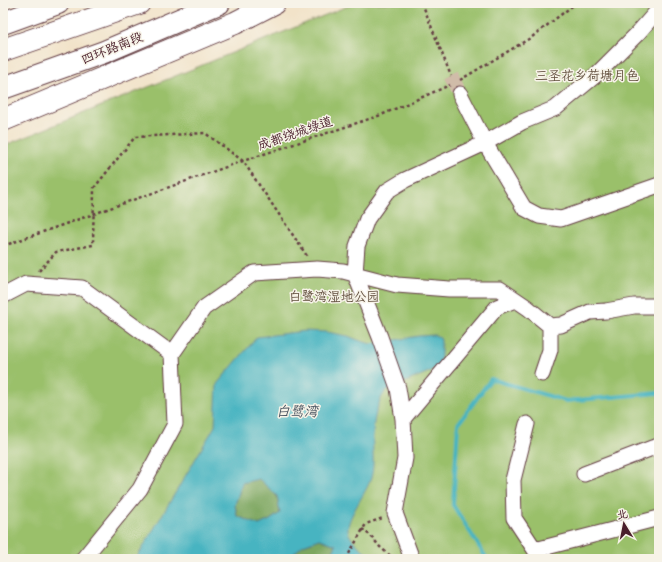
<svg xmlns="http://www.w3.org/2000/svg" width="662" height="562" font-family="'Comic Neue','LXGW WenKai TC',sans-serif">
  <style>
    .green { fill: #9ac06b; stroke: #72704b }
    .forest { fill: #7ba65f; stroke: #626245 }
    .water { fill: #46b4c1; stroke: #486a76; fill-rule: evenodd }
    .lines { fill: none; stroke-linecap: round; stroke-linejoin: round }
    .stream { stroke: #46b4c1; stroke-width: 4 }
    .minor-tunnel { stroke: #d0bca9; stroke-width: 15; stroke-dasharray: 15 8; stroke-linecap: butt }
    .minor-casing { stroke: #633c43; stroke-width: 17 }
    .highway-casing { stroke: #633c43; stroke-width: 24 }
    .path { stroke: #633c43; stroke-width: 2.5; stroke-dasharray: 3 3; stroke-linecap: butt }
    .minor { stroke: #fff; stroke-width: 15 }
    .highway { stroke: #fff; stroke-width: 22 }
    .labels { text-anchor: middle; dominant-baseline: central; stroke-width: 3; stroke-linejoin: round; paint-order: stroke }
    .street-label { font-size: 13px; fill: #4a1f2b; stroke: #f7f3e8 }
    .park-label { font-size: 13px; fill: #624f3e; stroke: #f7f3e8 }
    .water-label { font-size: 14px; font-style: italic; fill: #495360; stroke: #f7f3e8 }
  </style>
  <rect width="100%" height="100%" fill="#f7f3e8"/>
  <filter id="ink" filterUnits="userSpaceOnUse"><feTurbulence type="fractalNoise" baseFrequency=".025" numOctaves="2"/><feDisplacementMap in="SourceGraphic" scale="8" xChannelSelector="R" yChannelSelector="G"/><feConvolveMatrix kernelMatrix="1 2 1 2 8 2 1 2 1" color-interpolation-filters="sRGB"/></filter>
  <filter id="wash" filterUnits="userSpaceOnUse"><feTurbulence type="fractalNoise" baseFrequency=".012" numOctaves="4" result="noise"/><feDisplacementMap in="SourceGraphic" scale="16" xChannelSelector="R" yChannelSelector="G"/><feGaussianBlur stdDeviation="0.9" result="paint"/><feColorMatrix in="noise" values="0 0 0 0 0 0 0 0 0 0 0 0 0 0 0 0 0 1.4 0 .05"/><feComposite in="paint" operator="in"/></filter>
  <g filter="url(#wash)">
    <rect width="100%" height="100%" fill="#f2e3c9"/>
    <path class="green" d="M355 3H659V559H3V146Z"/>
    <path class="forest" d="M259 478 277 496 280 513 270 520 259 525 237 516 235 505 242 483Z
      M320 539 336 545 330 559H288L303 545Z"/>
    <path class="water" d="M305 331 327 332 348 336 358 340 371 344 419 336 435 335 439 337 441 340V356L439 364 431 371 387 390C382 395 381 399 378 406 375 415 373 425 373 435 372 450 375 464 371 478 367 492 347 517 348 530 349 541 366 551 374 559H330L336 545 320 539 303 545 288 559H136L215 426 217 384 257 337ZM259 479 277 496 280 513 270 520 259 525 237 516 235 505 242 483Z"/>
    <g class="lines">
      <path class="stream" d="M487 559 453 505 458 424 491 379 566 401 659 393"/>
    </g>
  </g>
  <g filter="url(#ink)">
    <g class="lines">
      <path class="minor-tunnel" d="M451 76 460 94"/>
      <defs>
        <path id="minor" d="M460 94 485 143 524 208 539 216 561 219 659 185
          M3 296 26 284 82 288 172 354
          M550 326 561 325 590 312 606 311 634 306H659
          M403 419 497 307 515 300
          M527 424 513 480 514 518 535 550 542 559
          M584 474 652 448 659 446
          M535 550 659 518
          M83 559 140 489 175 424 172 354 204 308 254 273 317 269 343 271 397 285 449 289H500L528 308 550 326V350L542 374
          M412 559 395 513 405 458 403 419 398 388 380 337 355 274 357 246 367 219 387 191 405 180 485 143 522 122 556 108 597 74 638 33 659 9"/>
        <path id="highway" d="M3 23 58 3
          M3 50 139 3
          M3 88 104 52 219 3
          M3 120 235 23 274 3"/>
      </defs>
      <use href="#minor" class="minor-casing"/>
      <use href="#highway" class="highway-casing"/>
      <path class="path" d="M422 3 451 76
        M460 80 532 37 576 3
        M3 246 243 161 381 115 450 85
        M39 271 56 252 93 245 94 188 135 137 205 133 243 161 307 256
        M362 529 371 536 380 547 394 559
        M346 559 366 524 383 518"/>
      <use href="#minor" class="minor"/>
      <use href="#highway" class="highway"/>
    </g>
  </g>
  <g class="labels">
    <g class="street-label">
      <text transform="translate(112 48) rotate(-22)">四环路南段</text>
      <text transform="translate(295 133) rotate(-19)">成都绕城绿道</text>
    </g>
    <g class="park-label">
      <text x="587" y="75">三圣花乡荷塘月色</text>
      <text x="334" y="296">白鹭湾湿地公园</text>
    </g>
    <g class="water-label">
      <text x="297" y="411">白鹭湾</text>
    </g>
  </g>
  <rect width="662" height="562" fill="none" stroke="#f7f3e8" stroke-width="16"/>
  <g transform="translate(624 524) rotate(350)" stroke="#f7f3e8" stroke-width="3" paint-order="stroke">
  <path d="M0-3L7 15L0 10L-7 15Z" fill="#4a1f2b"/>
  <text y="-6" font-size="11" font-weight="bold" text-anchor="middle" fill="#4a1f2b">北</text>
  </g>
</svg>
